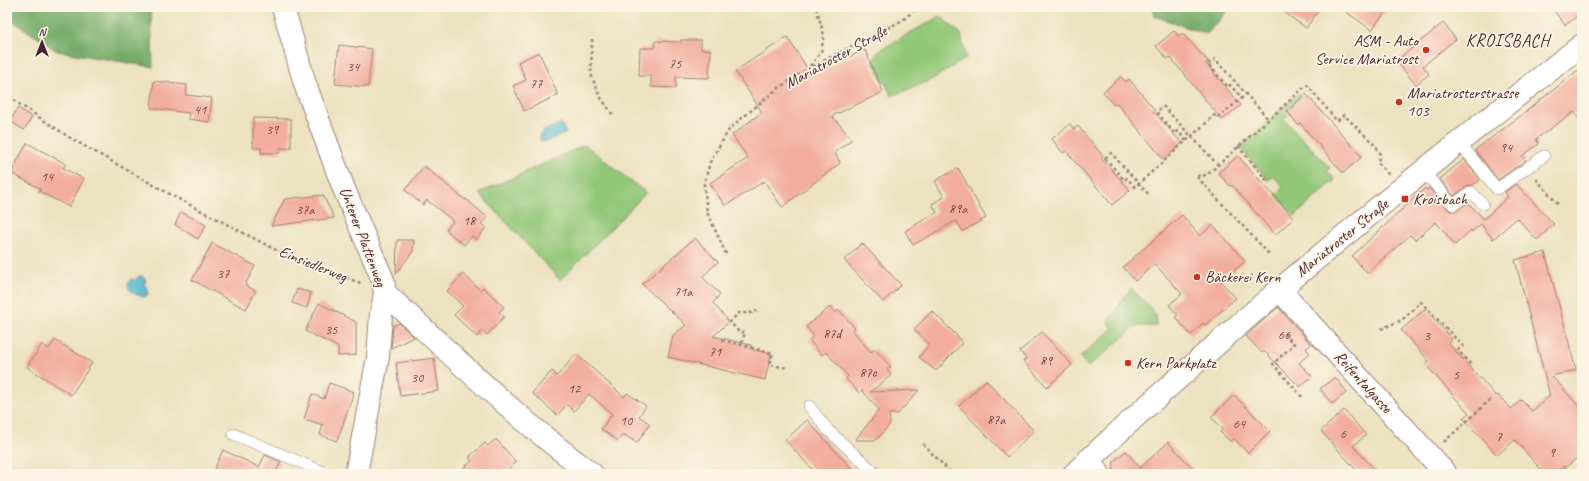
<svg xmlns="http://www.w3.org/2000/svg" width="1589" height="481" font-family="Caveat,sans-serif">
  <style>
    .green { fill: #92c778; stroke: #6e7352 }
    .forest { fill: #75ac68; stroke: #60664a }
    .water { fill: #51b6d0; stroke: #4e6a7e }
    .building { fill: #f2ad9e }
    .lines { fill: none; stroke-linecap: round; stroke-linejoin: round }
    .service-casing { stroke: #9b8076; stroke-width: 12 }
    .minor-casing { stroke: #9b8076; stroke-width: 24 }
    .primary-casing { stroke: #9b8076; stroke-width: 24 }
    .path { stroke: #9b8076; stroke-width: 2.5; stroke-dasharray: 3 3; stroke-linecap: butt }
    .service { stroke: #fff; stroke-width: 11 }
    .minor { stroke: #fff; stroke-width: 22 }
    .primary { stroke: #fff; stroke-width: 22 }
    .path-bridge { stroke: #9b8076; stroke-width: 2.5; stroke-dasharray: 3 3; stroke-linecap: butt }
    .poi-dot { fill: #c8321e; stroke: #fcf5e5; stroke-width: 1.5 }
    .labels { text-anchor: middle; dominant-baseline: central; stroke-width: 3.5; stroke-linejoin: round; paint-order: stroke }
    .number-label { font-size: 14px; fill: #744248 }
    .poi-label { font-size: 16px; fill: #4a1f2b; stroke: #fcf5e5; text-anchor: start }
    .street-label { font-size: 16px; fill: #4a1f2b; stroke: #fcf5e5 }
    .neighbourhood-label { font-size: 17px; letter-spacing: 1px; fill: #4a1f2b; stroke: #fcf5e5 }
  </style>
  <rect width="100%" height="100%" fill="#fcf5e5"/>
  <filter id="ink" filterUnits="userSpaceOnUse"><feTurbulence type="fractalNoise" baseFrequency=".025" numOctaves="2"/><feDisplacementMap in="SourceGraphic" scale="8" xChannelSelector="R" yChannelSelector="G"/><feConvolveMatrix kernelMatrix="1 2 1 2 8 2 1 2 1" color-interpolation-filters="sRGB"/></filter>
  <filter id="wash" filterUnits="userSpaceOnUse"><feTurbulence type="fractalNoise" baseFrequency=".012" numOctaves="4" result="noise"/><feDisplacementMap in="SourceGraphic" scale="16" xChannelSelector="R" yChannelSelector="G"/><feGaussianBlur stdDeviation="0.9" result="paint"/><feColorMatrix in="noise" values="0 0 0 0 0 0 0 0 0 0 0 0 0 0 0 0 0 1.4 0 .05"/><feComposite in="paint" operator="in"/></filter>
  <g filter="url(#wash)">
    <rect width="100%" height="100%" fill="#ece2c0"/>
    <path class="green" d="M940 16 961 34 966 58 931 80 892 96 873 62 878 51Z
      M1299 93 1302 96 1285 112 1288 115 1284 119 1330 168 1327 171 1335 180 1295 216 1276 195 1284 187 1273 176 1268 180 1240 147Z
      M585 145 646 193 560 280 479 193Z
      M1131 288 1156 314V326H1136L1088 367 1080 357 1113 328 1108 321Z"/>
    <path class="forest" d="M7 7H151L153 67 57 51 7 17Z
      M1152 7H1231L1207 34 1154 16Z"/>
    <path class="water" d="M561 123 566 133 546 142 545 141H541L539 135 542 134V132Z
      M139 276H142L146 280 144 285 148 288V294L144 297 135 294 129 289 128 284 131 279 135 280Z"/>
    <g id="blocks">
      <path class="building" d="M1277 7H1321L1306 28Z
        M1339 7H1389L1372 30Z
        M1551 7H1582V13L1565 25Z
        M1443 23 1456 39 1423 66 1429 74 1416 85 1396 61Z
        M1174 31 1179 36 1182 33 1208 61 1206 64 1241 105 1222 120 1170 57 1167 59 1156 46Z
        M787 37 811 74 865 50 883 92 832 116 852 139 835 152 840 163 782 207 764 181 725 206 710 183 748 158 732 135 762 112 735 71Z
        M681 40H701V49L711 50 709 78 676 77V88L651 87V76H639L640 48H655V41L681 42Z
        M339 45 372 49 368 87 335 84Z
        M539 52 558 95 524 111 513 86 526 80 518 62Z
        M1582 67V123L1574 112 1536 139 1539 144 1522 156 1526 160 1498 180 1475 150 1519 117Z
        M1121 77 1126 82 1129 79 1155 110 1153 111 1182 143 1164 160 1117 103 1114 105 1103 92Z
        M154 81 187 85 186 95 212 98 209 122 188 119 189 113 151 108Z
        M1306 94 1362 157 1343 173 1300 123 1298 125 1287 111Z
        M18 108 32 117 24 130 10 121Z
        M253 118 291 119V148H280V153H261V148H253Z
        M1070 124 1074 129 1078 126 1103 156 1101 158 1130 190 1112 205 1066 151 1063 153 1052 139Z
        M27 143 66 164 63 168 84 179 69 207 39 191 41 189 11 173Z
        M1238 156 1294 218 1275 235 1232 185 1230 186 1218 173Z
        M1464 159 1480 180 1473 185 1467 186 1454 196 1440 179Z
        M424 166 465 200 466 199 487 217 481 224 486 228 476 240 472 236 464 245 446 230 453 221 427 200 423 205 405 190Z
        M958 168 986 218 963 231 956 221 913 245 905 231 937 212 932 204 944 197 935 181Z
        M1516 184 1554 224 1537 240 1517 218 1493 239 1481 224 1472 232 1471 230 1455 245 1436 222 1415 240 1410 235 1367 273 1352 256 1425 188 1427 190 1429 188 1450 211H1457L1468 203 1484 219 1508 197 1505 192Z
        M323 195 334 218 271 226 285 199Z
        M181 212 206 225 198 239 175 225Z
        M1182 215 1200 236 1213 225 1245 261 1221 282 1236 298 1205 325 1203 323 1191 335 1175 317 1178 315 1169 305 1182 294 1155 264 1135 281 1123 267Z
        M695 238 718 262 702 277 720 294 713 303 729 322 713 336 751 345 750 349 771 354 765 380 668 357 673 335 686 325 642 284Z
        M397 240H414L413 251 396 274Z
        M212 243 255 266 245 285 256 291 246 309 192 280Z
        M862 243 901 285 883 302 844 260Z
        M1545 252 1576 370 1552 376 1582 410V454L1565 468 1564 466 1555 474H1545L1515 440 1497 455 1463 418 1469 413 1425 364 1429 361 1401 330 1425 309 1452 339 1448 343 1496 396 1498 395 1511 409 1521 400 1532 411 1550 396 1515 260Z
        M463 274 480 290 483 287 504 307 499 312 504 317 487 335 482 331 477 337 454 315 463 306 447 291Z
        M297 289 311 293 307 308 292 303Z
        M319 303 356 322V355L338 356V347L305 331Z
        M830 307 835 313 839 310 855 328 852 330 871 352 875 349 891 367 887 370 891 375 870 392 919 390 898 414H889L890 424 876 440H855L879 410 862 390 859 393 846 379 848 376 826 352 822 355 809 340 814 336 806 327Z
        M1278 307 1311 344 1306 349 1310 353 1299 363 1312 376 1300 387 1264 351 1262 353 1246 336Z
        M932 311 963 342 936 371 919 357 929 345 914 329Z
        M399 323 414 337 391 348 393 326Z
        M1042 332 1072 365 1047 387 1023 361 1026 359 1020 351Z
        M55 340 92 363 71 395 27 367 42 344 49 349Z
        M576 354 624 397 627 393 646 406 639 416 650 424 637 443 623 434 618 441 601 429 612 414 589 394 574 411 567 405 557 415 532 393 552 371 557 376Z
        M434 358 439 391 400 396 396 363Z
        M1335 377 1347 392 1332 404 1320 389Z
        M986 380 1034 431 1007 457 959 406Z
        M329 383 354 392 337 441 320 435 323 425 304 419 312 394 324 399Z
        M1234 395 1270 431 1248 453 1234 439 1231 442 1220 432 1223 429 1211 417Z
        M1344 410 1366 435 1353 446 1379 474H1360L1321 431Z
        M807 420 826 441 857 474H817L785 440Z
        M496 439 516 462 503 474H456L472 461 469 457 485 443 488 446Z
        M1168 442 1198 474H1117L1113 469 1114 461 1126 451 1140 468Z
        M223 450 259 467 265 455 281 462 275 474H212Z"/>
    </g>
  </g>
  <g filter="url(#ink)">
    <use href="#blocks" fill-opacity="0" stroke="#9b8076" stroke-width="1"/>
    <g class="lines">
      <defs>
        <path id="service" d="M1459 142 1497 189 1544 156
          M1421 172 1432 181 1453 205 1471 192 1483 204
          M809 406 827 429 876 474
          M233 434 328 474"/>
        <path id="minor" d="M283 7 305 84 344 189 383 280 385 293 381 314 378 357 356 474
          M1283 288 1287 298 1446 474
          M385 293C452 355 518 420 592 474
          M1088 460 1099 474"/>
        <path id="primary" d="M1074 474C1126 423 1181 376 1235 328 1348 230 1464 137 1582 45"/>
      </defs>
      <use href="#service" class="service-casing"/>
      <use href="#minor" class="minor-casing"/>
      <use href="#primary" class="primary-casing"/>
      <path class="path" d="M592 39 591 74 599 95 613 115
        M1208 64 1215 59 1268 119
        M810 66 821 52 824 35 816 7
        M7 90 16 102 72 139 175 197 278 251 363 284
        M1186 141 1178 131 1175 134 1157 112 1163 106 1218 165
        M1238 146 1269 183
        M1105 158 1111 153 1150 196
        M1197 176 1207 175 1307 85 1337 121 1344 115 1376 146 1380 153 1378 163 1389 175
        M1197 177 1270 255
        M1536 179 1559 205
        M726 254 707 212 704 184 710 162 730 128 776 90 809 68 882 31 901 21 919 7
        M1381 329 1402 320 1421 302 1463 346 1458 350 1472 366
        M1284 334 1294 344 1273 364 1302 397
        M722 340 773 353 770 365 788 368
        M742 343 745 332H739L730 322 739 313H751L757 311
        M1444 442 1492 398
        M923 444 952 474"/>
      <use href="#service" class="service"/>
      <use href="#minor" class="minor"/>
      <use href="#primary" class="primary"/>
      <path class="path-bridge" d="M1105 158 1124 180 1127 178 1135 187 1216 114 1219 117 1242 98 1230 85 1228 87 1208 64"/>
    </g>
  </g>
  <g class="poi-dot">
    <circle cx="1426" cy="50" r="4"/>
    <circle cx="1399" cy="102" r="4"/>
    <rect x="1401" y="195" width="8" height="8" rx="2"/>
    <circle cx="1197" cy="277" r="4"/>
    <circle cx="1128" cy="363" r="4"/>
  </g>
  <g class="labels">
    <g class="number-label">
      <text x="675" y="63">75</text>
      <text x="353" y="66">34</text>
      <text x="536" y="83">77</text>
      <text x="200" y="109">41</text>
      <text x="272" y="129">39</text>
      <text x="1506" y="147">94</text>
      <text x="47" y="176">14</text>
      <text x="958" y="208">89a</text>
      <text x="305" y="209">37a</text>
      <text x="469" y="220">18</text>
      <text x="223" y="273">37</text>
      <text x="683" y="291">71a</text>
      <text x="331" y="329">35</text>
      <text x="832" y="333">87d</text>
      <text x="1284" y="334">66</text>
      <text x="1427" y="335">3</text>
      <text x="715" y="351">71</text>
      <text x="1046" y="360">89</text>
      <text x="868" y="372">87c</text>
      <text x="1456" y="374">5</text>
      <text x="417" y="377">30</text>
      <text x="574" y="388">12</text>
      <text x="996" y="419">87a</text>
      <text x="626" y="420">10</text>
      <text x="1239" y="423">64</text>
      <text x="1343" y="433">6</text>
      <text x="1499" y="436">7</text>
      <text x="1552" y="452">9</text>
    </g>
    <g class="poi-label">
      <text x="1418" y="41" text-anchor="end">ASM - Auto<tspan x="1418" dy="18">Service Mariatrost</tspan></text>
      <text x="1407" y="93">Mariatrosterstrasse<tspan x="1407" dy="18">103</tspan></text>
      <text x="1413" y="199">Kroisbach</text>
      <text x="1205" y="277">Bäckerei Kern</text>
      <text x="1136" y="363">Kern Parkplatz</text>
    </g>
    <g class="street-label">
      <text transform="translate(836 57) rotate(-29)">Mariatroster Straße</text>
      <text transform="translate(363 237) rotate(69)">Unterer Plattenweg</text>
      <text transform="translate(1342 238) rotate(-39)">Mariatroster Straße</text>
      <text transform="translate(313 264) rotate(22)">Einsiedlerweg</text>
      <text transform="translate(1363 382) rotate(48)">Reifentalgasse</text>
    </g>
    <g class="neighbourhood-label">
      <text x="1508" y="40">KROISBACH</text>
    </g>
  </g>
  <rect width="1589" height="481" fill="none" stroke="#fcf5e5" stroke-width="24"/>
  <g transform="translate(42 42)" stroke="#fcf5e5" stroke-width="3" paint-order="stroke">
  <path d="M0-3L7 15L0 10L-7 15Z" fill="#4a1f2b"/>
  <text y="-6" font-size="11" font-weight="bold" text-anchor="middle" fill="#4a1f2b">N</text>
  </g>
</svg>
